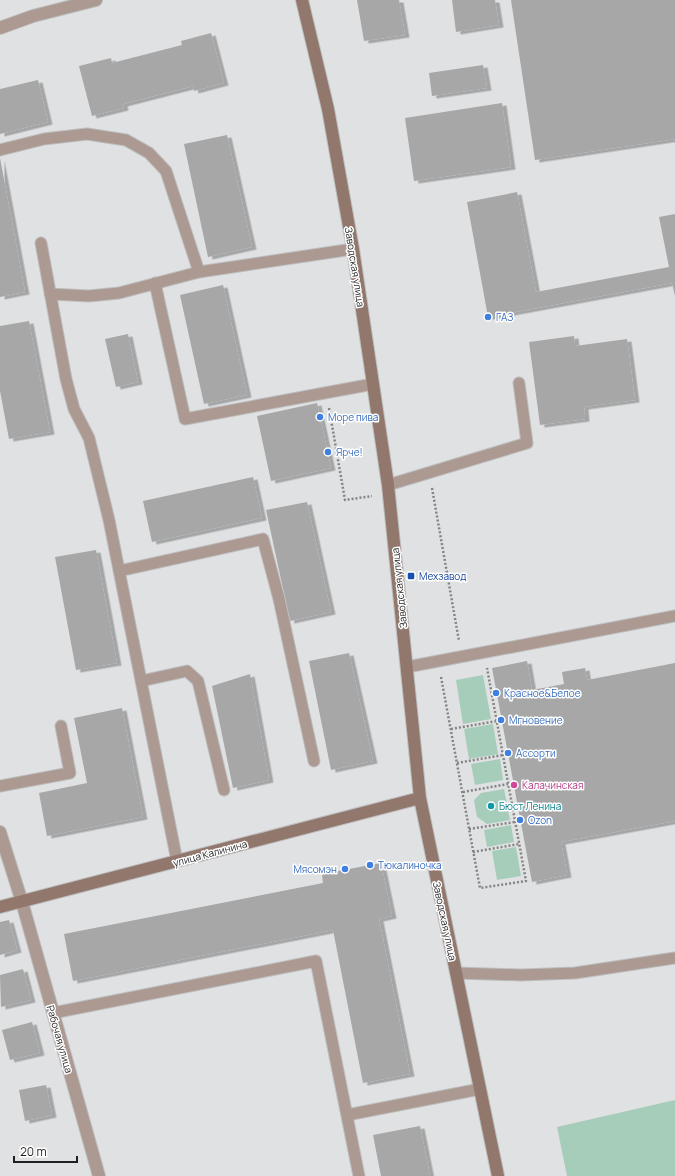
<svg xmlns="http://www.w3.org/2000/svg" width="675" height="1176" font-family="Manrope,sans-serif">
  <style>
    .green { fill: #a6cdb9 }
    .building { fill: #a8a7a7; filter: url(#shadow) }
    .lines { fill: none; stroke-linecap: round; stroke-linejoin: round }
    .lane-casing { stroke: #bdbebf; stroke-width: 13 }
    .street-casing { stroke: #bdbebf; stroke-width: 14 }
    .secondary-casing { stroke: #bdbebf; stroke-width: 14 }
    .path { stroke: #848485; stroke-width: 2.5; stroke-dasharray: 2 2; stroke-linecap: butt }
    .lane { stroke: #ac9992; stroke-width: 11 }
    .street { stroke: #ac9992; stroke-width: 12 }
    .secondary { stroke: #92776c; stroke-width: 12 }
    .shop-dot { fill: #3f7fe0; stroke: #fff; stroke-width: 1.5 }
    .transit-dot { fill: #1a4fb4; stroke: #fff; stroke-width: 1.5 }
    .hotel-dot { fill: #d1479c; stroke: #fff; stroke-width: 1.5 }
    .culture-dot { fill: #0f9aa8; stroke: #fff; stroke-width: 1.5 }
    .labels { text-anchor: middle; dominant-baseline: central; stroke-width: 3; stroke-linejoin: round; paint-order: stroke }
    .street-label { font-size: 10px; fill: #1f1f20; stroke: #fff }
    .shop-label { font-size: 10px; fill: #366cbe; stroke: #fff; text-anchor: start }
    .transit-label { font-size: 10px; fill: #164399; stroke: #fff; text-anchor: start }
    .hotel-label { font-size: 10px; fill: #b23c85; stroke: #fff; text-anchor: start }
    .culture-label { font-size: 10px; fill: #0d838f; stroke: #fff; text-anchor: start }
  </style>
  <defs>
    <filter id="shadow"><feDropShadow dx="4.5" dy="2.5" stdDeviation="0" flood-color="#0004"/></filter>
  </defs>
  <rect width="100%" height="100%" fill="#e0e1e2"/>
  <path class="green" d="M483 675 491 719 463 724 456 680Z
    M493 724 498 754 469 759 464 729Z
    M500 759 503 780 475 785 471 764Z
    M504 789 510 820 487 824 477 817 474 800 481 793Z
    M511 825 514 842 487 847 484 830Z
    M516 847 521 876 497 880 492 851Z
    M675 1100V1176H567L557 1127Z"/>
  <path class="building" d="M357 0H399L405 35 364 41Z
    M452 0H495L499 25 456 32Z
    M511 0H675V139L535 160Z
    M211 33 224 83 194 91 193 86 123 104 124 108 92 116 79 66 111 58 112 63 182 45 181 41Z
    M483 65 487 88 432 96 429 73Z
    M38 80 48 122 0 134V89Z
    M502 103 511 167 414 181 405 118Z
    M227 135 252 247 208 257 184 144Z
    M0 158 25 292 0 297Z
    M517 192 536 292 669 267 659 217 675 214V296L672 283 488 317 467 202Z
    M223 285 247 395 204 404 180 295Z
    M29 321 50 432 9 439 0 391V326Z
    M128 334 138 382 116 387 105 339Z
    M574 336 575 346 627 339 635 400 584 407 585 419 540 425 529 342Z
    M317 403 331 468 271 481 257 416Z
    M253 477 262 518 152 542 143 501Z
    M307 502 331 612 290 621 266 510Z
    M96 550 117 663 76 670 55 557Z
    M349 653 373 761 331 770 309 661Z
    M527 661 532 690 564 684 562 672 585 668 587 680 675 663V821L561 842 567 875 532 882 492 668Z
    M250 674 269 780 233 788 212 686Z
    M122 708 143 817 47 836 39 793 87 783 74 718Z
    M381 863 392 916 379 919 410 1074 363 1083 333 930 73 981 64 934 323 883 322 874Z
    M9 920 17 950 0 955V922Z
    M23 969 31 1000 1 1007 0 975Z
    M32 1022 40 1053 10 1060 2 1030Z
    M46 1085 52 1115 25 1121 19 1090Z
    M420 1126 430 1176H381L373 1135Z"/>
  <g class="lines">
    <defs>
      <path id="lane" d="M0 150 44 139 87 134 126 140 149 153 166 171 199 272
        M41 243 66 379 74 409 89 438 109 520 177 861
        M155 283 185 419 373 384
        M50 294 89 296 119 293 199 272 353 249
        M388 485 527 443 519 383
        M119 571 263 539 279 599 314 761
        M407 667 675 616
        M141 681 187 671 198 681 224 790
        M0 786 70 773 61 726
        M456 973 521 975 575 973 675 958
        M53 1013 316 961 359 1176
        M347 1115 480 1089"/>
      <path id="street" d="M0 28 33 16 96 0
        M0 832 22 902 99 1176"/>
      <path id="secondary" d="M302 0 328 109 353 249 388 485 420 798 498 1176
        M0 907 420 798"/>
    </defs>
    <use href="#lane" class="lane-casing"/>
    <use href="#street" class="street-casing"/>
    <use href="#secondary" class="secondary-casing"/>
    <path class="path" d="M329 408 345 500 372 496
      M432 488 459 641
      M441 677 480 888 526 881 487 668
      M451 729 497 721
      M457 763 503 755
      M463 792 508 784
      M469 829 515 822
      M473 852 519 844"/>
    <use href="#lane" class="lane"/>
    <use href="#street" class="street"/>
    <use href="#secondary" class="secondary"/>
  </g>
  <g class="shop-dot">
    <circle cx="488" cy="317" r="4"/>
    <circle cx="320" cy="417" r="4"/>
    <circle cx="328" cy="452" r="4"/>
    <circle cx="496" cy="693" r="4"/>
    <circle cx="501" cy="720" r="4"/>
    <circle cx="508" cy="753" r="4"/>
    <circle cx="520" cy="820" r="4"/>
    <circle cx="370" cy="865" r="4"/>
    <circle cx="345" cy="869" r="4"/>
  </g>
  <rect class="transit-dot" x="407" y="572" width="8" height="8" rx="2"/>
  <circle class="hotel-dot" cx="514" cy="785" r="4"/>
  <circle class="culture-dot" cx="491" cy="806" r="4"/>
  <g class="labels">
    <g class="street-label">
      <text transform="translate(355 267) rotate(81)">Заводская улица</text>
      <text transform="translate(399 588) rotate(-96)">Заводская улица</text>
      <text transform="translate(210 853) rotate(-15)">улица Калинина</text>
      <text transform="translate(445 921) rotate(78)">Заводская улица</text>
      <text transform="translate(60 1039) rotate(74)">Рабочая улица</text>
    </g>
    <g class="shop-label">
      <text x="496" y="317">ГАЗ</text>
      <text x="328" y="417">Море пива</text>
      <text x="336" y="452">Ярче!</text>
      <text x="504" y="693">Красное&amp;Белое</text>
      <text x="509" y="720">Мгновение</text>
      <text x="516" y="753">Ассорти</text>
      <text x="528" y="820">Ozon</text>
      <text x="378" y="865">Тюкалиночка</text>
      <text x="337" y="869" text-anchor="end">Мясомэн</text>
    </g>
    <g class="transit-label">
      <text x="419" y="576">Мехзавод</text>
    </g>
    <g class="hotel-label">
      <text x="522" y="785">Калачинская</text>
    </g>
    <g class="culture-label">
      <text x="499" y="806">Бюст Ленина</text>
    </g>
  </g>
  <path d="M14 1156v6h63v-6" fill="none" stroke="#1f1f20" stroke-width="2"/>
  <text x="20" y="1156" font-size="12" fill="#1f1f20" stroke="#ffffff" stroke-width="3" paint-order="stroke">20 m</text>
</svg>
